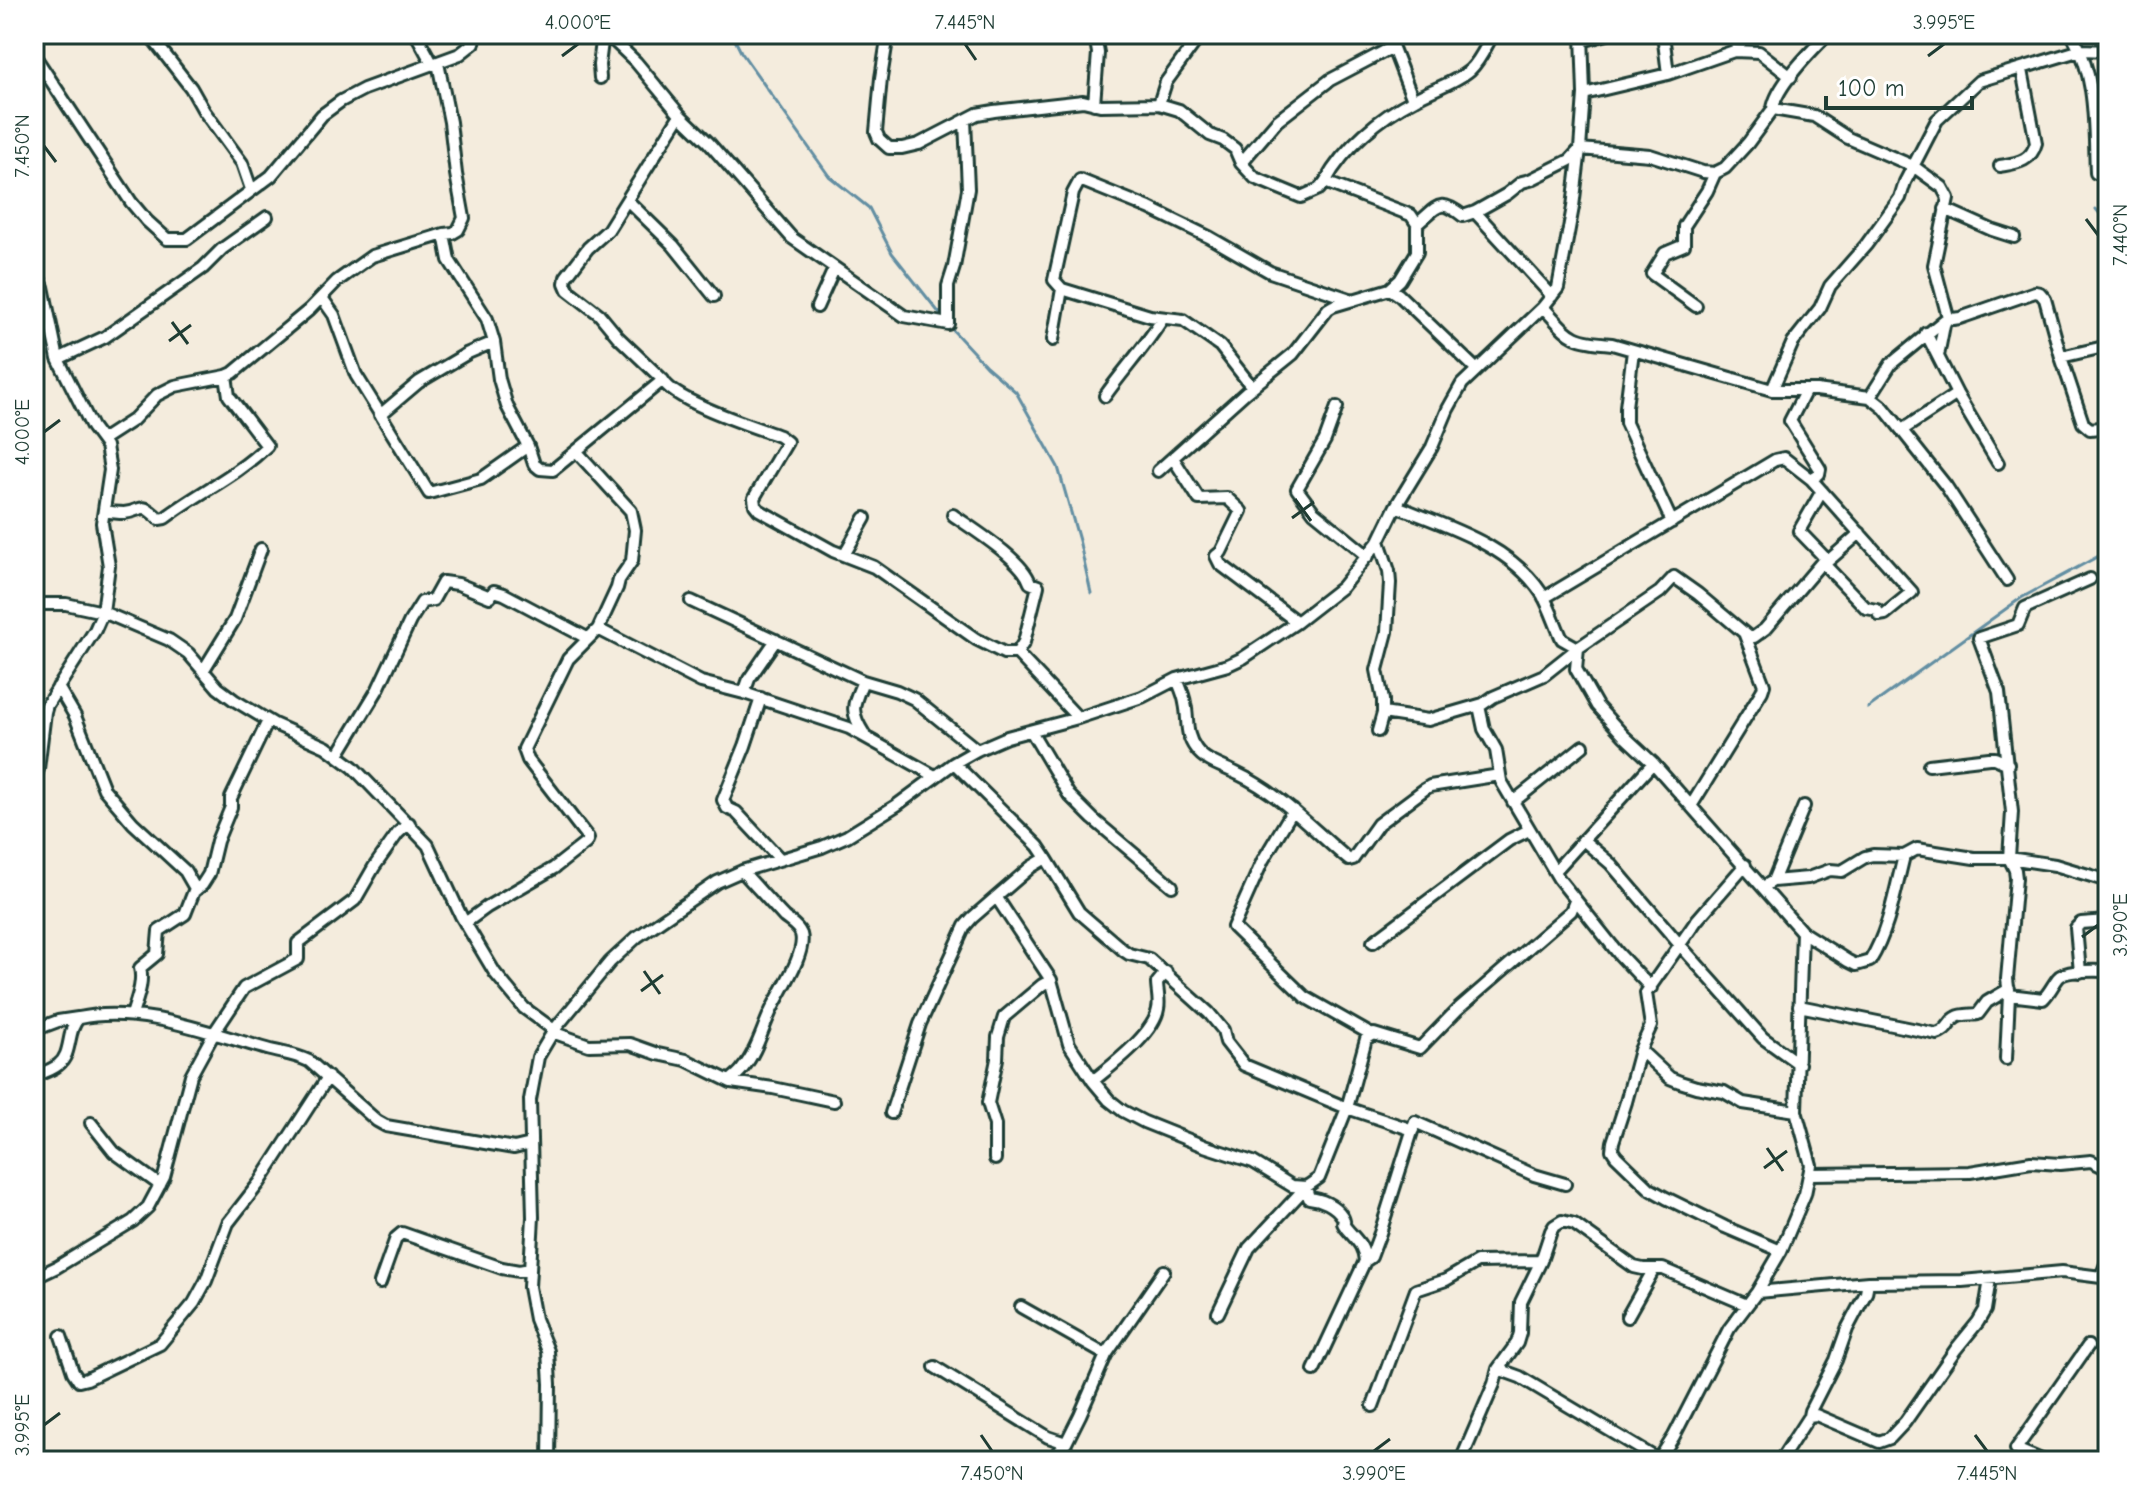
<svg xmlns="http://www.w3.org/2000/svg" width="2142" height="1495" font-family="'Comic Neue',sans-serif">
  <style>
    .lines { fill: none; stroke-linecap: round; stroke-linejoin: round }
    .stream { stroke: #628ea2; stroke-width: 3 }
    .minor-casing { stroke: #1f3d34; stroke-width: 16 }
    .minor { stroke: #fff; stroke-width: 10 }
    .ticks { fill: none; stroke: #1f3d34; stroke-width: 3 }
    .neatline { fill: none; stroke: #1f3d34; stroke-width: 3 }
    .ticks-label { font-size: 20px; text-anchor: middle; fill: #1f3d34 }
  </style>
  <rect width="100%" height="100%" fill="#f4ecdd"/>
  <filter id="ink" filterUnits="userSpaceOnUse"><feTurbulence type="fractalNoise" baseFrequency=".0125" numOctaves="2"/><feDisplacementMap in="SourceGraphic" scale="16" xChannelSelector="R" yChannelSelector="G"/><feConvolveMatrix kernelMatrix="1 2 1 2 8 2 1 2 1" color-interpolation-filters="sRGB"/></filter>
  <g filter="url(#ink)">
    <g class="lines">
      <path class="stream" d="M732 34 741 52 829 176 869 208 892 253 944 319
        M2096 209 2108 224
        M948 325 986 366 1016 392 1058 467 1080 544 1091 593
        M1868 708 2021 598 2108 551"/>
      <defs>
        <path id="minor" d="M149 34 191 88 204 111 242 163 251 189
          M416 34 433 65
          M888 34 881 78 876 132 879 139 889 148H902L919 144 977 114 994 111 1083 101 1100 105 1159 104 1179 110 1210 135 1223 140 1235 149 1241 163 1255 178 1301 197 1319 189 1325 182 1411 215 1417 224C1438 207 1439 197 1463 216L1475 212 1552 296
          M1663 34 1668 74
          M2072 34C2097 78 2094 124 2096 173
          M603 38 612 39 636 62 680 115 708 142 792 238 904 316 948 324V286L954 267 968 189 965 120
          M1582 41 1607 34
          M1391 43 1413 100
          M34 55 131 202 147 221 167 239H187L271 176 322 115 341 101 364 89 460 54 474 43 476 34
          M600 78 599 65 603 34
          M1584 94 1668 74 1734 51 1759 52 1791 77
          M1094 104 1098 53 1096 41 1100 34
          M1159 104 1166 82 1201 34
          M1773 109C1775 87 1812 50 1828 34
          M680 115 608 230 588 248 566 277 565 283 568 290 599 314 618 337 663 380C673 401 755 427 779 436L787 442 754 498 755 505 759 510 833 551 874 567 976 639 1004 653H1017L1078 718
          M1241 163 1277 121 1330 80 1389 49 1392 34
          M2000 166C2017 163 2031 162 2036 143L2022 70
          M1325 182C1344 147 1380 117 1415 99 1432 89 1455 83 1470 70 1480 61 1486 46 1493 34
          M627 200 673 245 714 296
          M1945 209 1992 230 2014 237
          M1475 212 1507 194 1522 182 1530 180 1570 160 1580 149 1650 155 1703 172 1715 173 1725 168 1748 143 1773 109 1814 116 1848 138 1913 166 1942 187 1948 198 1934 265 1948 317 1953 319 1960 318 2035 292 2040 293 2045 299 2061 357 2083 423 2090 429 2108 427
          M444 234 449 260 487 319 494 342 499 379 507 406 528 446 534 464 540 469 553 470 663 380
          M34 267 43 287 58 359 92 427 106 446 110 470 102 523 109 566 103 612 95 630 47 705 45 712 38 769 34 780
          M1390 289 1400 280 1417 252V224
          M322 298 334 315 356 375 429 493 481 479 528 446
          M1696 306 1652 274 1665 253 1684 245V226L1707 191 1715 173
          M817 307 834 269
          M1543 307C1571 337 1569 341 1612 344L1772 390H1816L1870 397 1884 408 1946 486 2007 580
          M1926 333 1957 394 1998 463
          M1053 340 1062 289
          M1633 351 1626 407V423L1672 522
          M1938 356 1944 325 1947 318
          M2061 357 2108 346
          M58 359 105 337 203 268 222 249 267 217
          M1252 387 1220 346 1183 320 1150 316 1062 289 1054 280 1073 193 1080 180 1149 208 1209 237 1270 272 1353 300
          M1772 390 1793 342 1820 308 1830 286 1866 245 1900 198 1905 182 1937 120 1979 81 2081 50 2108 51
          M1806 390 1790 421 1820 469 1819 474 1811 479
          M1105 396C1124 369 1146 346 1163 318
          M1870 397 1891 364 1948 317
          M1337 407 1325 440 1297 489 1314 512 1368 556
          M380 415 419 382 468 353 494 342
          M1902 430 1957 394
          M102 440 133 420 157 395 175 386 226 376 233 373 309 310 337 281 372 256 444 234 453 233 458 230 464 218 456 174 450 122 438 63
          M1173 458 1199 499 1227 498 1241 511 1221 552 1216 556 1220 564 1297 622
          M1158 471 1246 392 1293 354 1328 309 1333 306 1390 289 1399 295 1476 369
          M1822 491 1799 531 1828 561
          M1396 506C1448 527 1510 545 1542 594 1550 607 1555 624 1562 639L1578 648 1576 669 1597 706 1624 736 1653 763 1802 932 1848 961 1856 965 1870 961C1889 930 1895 891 1904 856
          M104 511C110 512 118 513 124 513 145 511 139 500 159 519L165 518C199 492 235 477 267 446L229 396 226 376
          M953 515C974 530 1023 560 1030 583L1038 586 1024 642 1017 653
          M844 555 865 518
          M1824 562 1828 561 1860 533
          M2090 579 2025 608 2018 625 1979 638 1999 692 2012 812 2009 858 2015 870 2016 878 2007 979 2009 995 2043 999C2050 992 2052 986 2058 978 2065 969 2096 971 2108 971
          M691 601 863 681 897 691 914 699 977 750
          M34 604H66L103 612 169 640 188 653 218 688 234 700 274 724 326 747 353 767 428 845 461 916 495 973 524 1008 554 1030
          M598 629 701 682 744 693 849 728 935 776
          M203 671 235 619 261 549
          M1177 679C1180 687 1184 695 1185 703 1189 720 1184 733 1196 749 1205 762 1225 767 1238 774 1281 794 1313 830 1349 860L1353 859 1378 824 1425 789 1430 786 1500 775
          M863 681C853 705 849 710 864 734
          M58 687 75 716 104 789 133 823 185 871 196 890
          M744 693 749 679 776 640
          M761 698 745 746 723 800 727 808 736 812 780 859
          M1479 706 1484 729 1496 750 1501 781 1559 879 1618 953 1651 988
          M1383 713 1428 720 1483 704 1493 697 1544 675 1578 648 1660 592 1674 577 1698 594 1749 637H1754L1765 629 1822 562 1866 608 1877 610 1879 615 1885 614 1912 592 1811 479 1784 458 1775 460 1544 598
          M1031 731 1069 795 1093 819 1172 886
          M1378 731 1383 713V700L1377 670 1387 632 1390 583 1389 571 1379 541
          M338 755 378 689 410 621 422 602 433 600 443 582 458 584 490 597 494 591 504 594 587 638
          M1929 765 1989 758H1995L2008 764
          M1513 802 1583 746
          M1691 806 1762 691 1764 685 1745 635
          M1293 810 1263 860 1233 927 1305 997 1372 1035
          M1583 840 1611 864 1680 945 1763 1038 1799 1064
          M1046 858 1079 912 1123 950 1129 954 1149 959 1209 1013 1223 1030 1226 1042 1244 1065 1347 1108 1413 1130
          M1745 865 1697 920 1646 993 1651 1026 1640 1050 1626 1102 1613 1142 1612 1150 1616 1156 1650 1189 1666 1198 1725 1227 1781 1251
          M1555 871 1653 763
          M1773 881 1804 806
          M1763 887 1773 881 1808 878 1830 870 1842 871 1865 857 1873 855 1904 856 1917 849 1974 858H2009L2055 865 2108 881
          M997 898 1051 980 1069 1044 1093 1081 1109 1100 1123 1111 1144 1122 1204 1146 1253 1162 1292 1186 1306 1187 1309 1198C1321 1199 1335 1205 1342 1216 1348 1227 1339 1218 1346 1228 1356 1240 1364 1245 1365 1261L1314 1370
          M465 923 487 907 554 868 586 843 588 838 528 760 524 749 568 659 598 629 617 588 619 580 632 561 635 530 631 511 577 452
          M1373 942 1509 840 1529 830
          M2080 972 2076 928 2081 923 2108 921
          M1799 1006 1937 1034C1950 1030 1948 1021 1957 1017 1962 1014 1972 1015 1978 1014L1987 1002 2009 989
          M132 1015C136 1001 144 983 140 968L157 954 159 931 185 914 194 891 202 885 209 874 217 841 231 807V798L268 721
          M34 1030 58 1021 78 1018
          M552 1032 589 1045 630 1044 658 1054 686 1060 731 1082 773 1088 834 1101
          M1640 1050 1670 1078 1680 1082 1696 1087 1724 1092 1743 1103 1796 1111
          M2006 1059 2009 995
          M34 1076C42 1073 52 1070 58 1065 73 1054 66 1030 79 1018 140 1005 209 1033 267 1049 281 1053 295 1054 309 1061L377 1121 386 1126 514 1148 531 1144
          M730 1081C734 1077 740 1073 743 1068 756 1053 762 1030 770 1013 778 994 807 954 801 934 798 926 790 922 784 917 770 902 756 886 742 871
          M1093 1081C1112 1065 1154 1034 1158 1009 1160 1001 1157 991 1157 983L1166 972
          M891 1113 920 1024 965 926 972 918 1031 867 1046 858 1038 846 954 763
          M91 1123 114 1152 160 1185
          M995 1159V1125L988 1103 997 1059 998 1037 1004 1017 1042 985 1051 980
          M1810 1174 1970 1172 2031 1162 2060 1164 2091 1161 2108 1169
          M1365 1261 1371 1257 1380 1233 1415 1122 1534 1175 1565 1184
          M2101 1277 2108 1259
          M34 1278 57 1267 133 1221 148 1207 164 1177 191 1075 214 1033 244 988 298 959V943L355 900 374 867 398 833 409 823
          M1868 1282 1866 1293 1847 1329 1836 1360 1810 1411 1809 1416 1816 1415 1879 1442 1890 1438 1905 1422 1956 1349 1978 1322 1985 1310 1990 1279
          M380 1283 396 1238 402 1233 502 1268 519 1271 530 1269
          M1757 1292 1868 1282 1962 1281 2062 1272 2101 1277 2108 1281
          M1021 1307 1106 1355
          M1218 1313 1249 1248 1306 1187 1319 1178 1347 1108 1366 1039 1374 1034 1420 1048 1457 1010 1571 911 1575 901
          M1627 1317 1654 1269
          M61 1336 73 1372 79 1381 87 1379 160 1344 194 1303 206 1281 228 1223 260 1182 328 1077
          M935 1367 1048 1437 1066 1443
          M1498 1369 1520 1377 1659 1460
          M1373 1406 1416 1290 1446 1280 1477 1262 1541 1261
          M1463 1456 1494 1384 1498 1369 1517 1343 1520 1333 1521 1302 1541 1261 1551 1231 1554 1226 1562 1221 1574 1224 1634 1267 1643 1269H1663L1747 1305
          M549 1461 550 1384 548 1351 535 1319 529 1287 533 1217 530 1100 538 1057 554 1030 610 962 637 937 717 882 742 871 822 847 847 836 897 805 954 763 977 750 1007 737 1078 718 1142 697 1177 679 1228 665 1243 658 1297 622 1342 587 1379 541 1396 506 1432 447 1448 409 1462 384 1543 307 1558 288 1573 207 1580 149 1584 94 1582 34
          M1050 1461 1066 1443 1080 1415 1106 1355 1164 1271
          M1658 1461 1674 1436 1729 1329 1757 1292 1781 1251 1805 1194 1811 1165 1796 1111 1802 932
          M1780 1461 1809 1416
          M2044 1461 2016 1449 2088 1346"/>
      </defs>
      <use href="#minor" class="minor-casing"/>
      <use href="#minor" class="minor"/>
    </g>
  </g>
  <path class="ticks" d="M965 44 976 60M562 56 578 44M1928 56 1944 44M44 146 56 162M2086 219 2098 235M172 322 188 344M169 341 191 325M44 432 60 420M1295 499 1311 521M1292 518 1314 502M2082 937 2098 925M644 971 660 994M641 991 663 975M1767 1148 1783 1171M1764 1168 1787 1151M44 1425 60 1413M981 1435 992 1451M1975 1435 1987 1451M1374 1451 1390 1439"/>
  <rect width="2142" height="1495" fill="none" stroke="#fff" stroke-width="88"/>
  <path d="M1826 96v12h146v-12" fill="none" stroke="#1f3d34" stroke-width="4"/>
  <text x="1838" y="96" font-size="24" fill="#1f3d34" stroke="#ffffff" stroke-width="6" paint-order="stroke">100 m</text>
  <rect x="44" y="44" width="2054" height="1407" class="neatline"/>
  <g class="ticks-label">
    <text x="578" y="29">4.000°E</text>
    <text x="965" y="29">7.445°N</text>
    <text x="1944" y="29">3.995°E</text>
    <text transform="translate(22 146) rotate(-90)" y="7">7.450°N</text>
    <text transform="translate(2120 235) rotate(-90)" y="7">7.440°N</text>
    <text transform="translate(22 432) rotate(-90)" y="7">4.000°E</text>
    <text transform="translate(2120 925) rotate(-90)" y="7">3.990°E</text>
    <text transform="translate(22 1425) rotate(-90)" y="7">3.995°E</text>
    <text x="992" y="1480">7.450°N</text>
    <text x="1374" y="1480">3.990°E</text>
    <text x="1987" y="1480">7.445°N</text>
  </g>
</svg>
